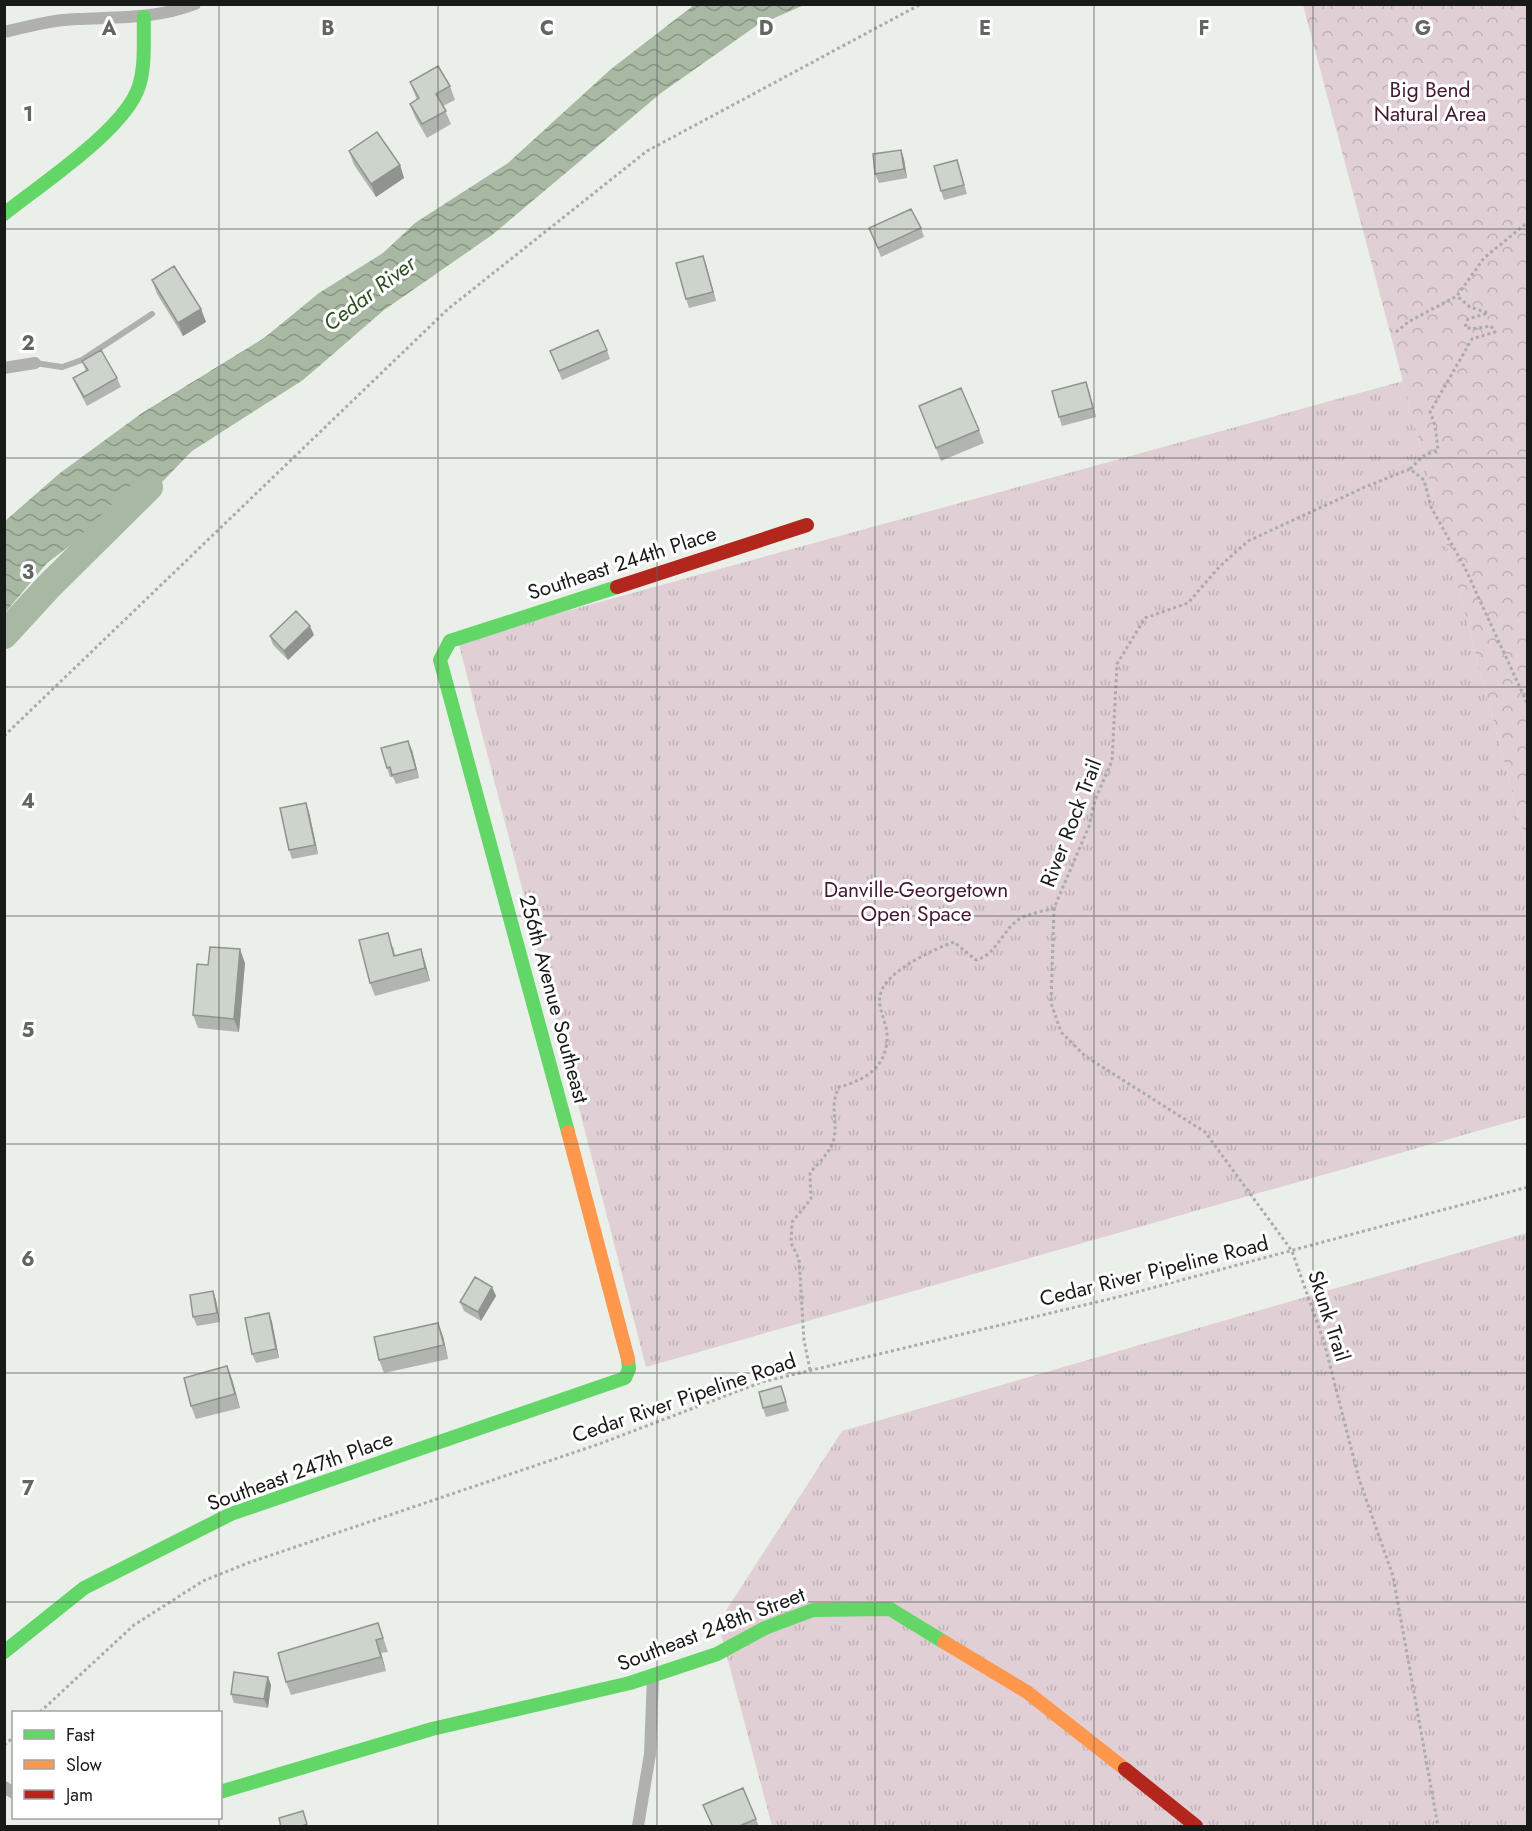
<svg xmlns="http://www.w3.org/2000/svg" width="1532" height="1831" font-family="Jost,sans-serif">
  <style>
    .forest { fill: url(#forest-crowns) }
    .park { fill: url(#park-tufts) }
    .water { fill: url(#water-waves) }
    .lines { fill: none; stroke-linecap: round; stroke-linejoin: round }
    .river { stroke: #a8b8a3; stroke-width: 28 }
    .path { stroke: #abacaa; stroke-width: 3; stroke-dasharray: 3 3; stroke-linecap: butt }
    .lane { stroke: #b0b1af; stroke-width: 6 }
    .street { stroke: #b0b1af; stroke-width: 12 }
    .fast { stroke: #63d668; stroke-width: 14 }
    .slow { stroke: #ff974d; stroke-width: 14 }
    .jam { stroke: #b3261e; stroke-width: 14 }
    .wall { fill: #b0b6af }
    .shaded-wall { fill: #90948e }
    .building { fill: #cdd4cb; stroke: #90948e; stroke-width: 1.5 }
    .grid { fill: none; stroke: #626561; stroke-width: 1.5; stroke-opacity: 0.55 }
    .labels { text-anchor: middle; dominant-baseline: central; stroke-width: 6; stroke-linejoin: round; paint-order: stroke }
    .park-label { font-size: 21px; fill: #451831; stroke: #fff }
    .street-label { font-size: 21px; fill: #181a17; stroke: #fff }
    .water-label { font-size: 22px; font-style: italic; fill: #304f25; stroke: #fff }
    .grid-label { font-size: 20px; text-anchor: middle; font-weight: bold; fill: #626561; stroke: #fff; stroke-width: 6; stroke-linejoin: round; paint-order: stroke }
  </style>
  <defs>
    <pattern id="forest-crowns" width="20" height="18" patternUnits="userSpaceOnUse" patternTransform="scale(1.5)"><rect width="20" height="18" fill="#e0d0d6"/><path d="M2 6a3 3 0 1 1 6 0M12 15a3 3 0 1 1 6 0" fill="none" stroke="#bfb2b7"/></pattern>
    <pattern id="park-tufts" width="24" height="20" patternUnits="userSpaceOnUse" patternTransform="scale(1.5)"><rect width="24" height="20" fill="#e0d0d6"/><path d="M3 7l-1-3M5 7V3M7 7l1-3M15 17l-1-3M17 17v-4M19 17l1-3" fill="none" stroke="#bfb2b7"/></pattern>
    <pattern id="water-waves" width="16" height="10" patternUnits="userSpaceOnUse" patternTransform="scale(1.5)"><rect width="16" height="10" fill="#a8b8a3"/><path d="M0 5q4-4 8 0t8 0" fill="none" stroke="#889584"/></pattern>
  </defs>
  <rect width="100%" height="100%" fill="#ebefea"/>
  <path class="forest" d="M1303 5H1527V848Z"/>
  <path class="park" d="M1403 381 1527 848V1117L646 1367 458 641Z
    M1527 1233V1826H772L718 1623 842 1431Z"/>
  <path class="water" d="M694 5H804L756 26 661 93 492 235 384 310 303 380 192 451 163 481 121 515 96 526 47 563 5 613V521L60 473 142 413 264 338 319 293 383 253 415 223 508 163 611 69Z"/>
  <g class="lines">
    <path class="river" d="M4 635 49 586 149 487"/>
    <path class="path" d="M1396 332 1408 322 1457 296
      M1410 469 1423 456 1438 450 1435 425 1430 412 1472 339 1495 332 1491 326 1472 329 1465 327 1468 319 1488 313 1470 307 1457 296 1484 258 1528 222
      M4 736 448 309 647 151 921 4
      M1054 908 1051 1003 1061 1032 1085 1056 1205 1132 1292 1251 1324 1342 1359 1479 1393 1576 1438 1826
      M810 1370 804 1340 799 1259 791 1243 792 1222 811 1199 810 1173C819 1162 831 1152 834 1138 838 1119 829 1107 839 1087 866 1080 888 1066 887 1035 886 1017 873 1003 884 986 896 967 934 949 954 942L976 960C998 954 1002 929 1021 918 1031 913 1044 911 1054 908L1089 826 1095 800 1112 761 1117 664 1145 618 1188 603 1220 566 1248 541 1365 487 1410 469 1424 480 1431 507 1464 566 1528 705
      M40 1712 134 1625 203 1581 248 1563 599 1444 762 1382 1122 1296 1528 1187
      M4 1745 14 1737"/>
    <path class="lane" d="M35 363 62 367 82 360 152 314"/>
    <path class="street" d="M4 32C29 26 52 20 77 19 118 17 156 19 195 4
      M4 368 35 363
      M4 1787 14 1793
      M638 1826 650 1754 653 1676"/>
    <path class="fast" d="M4 214C40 185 126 129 139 86 146 64 143 39 144 17
      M568 1132 440 660 450 641 617 587
      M4 1652 84 1588 231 1514 625 1378 629 1369 628 1359
      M220 1792 432 1729 630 1683 717 1654 765 1628 813 1610 890 1609 944 1642"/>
    <path class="slow" d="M568 1132 628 1359
      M944 1642 1027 1692 1125 1769"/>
    <path class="jam" d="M617 587 807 525
      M1125 1769 1196 1826"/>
  </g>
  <path class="wall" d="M410 82 450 86 455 100 443 106 451 124 427 138 415 117 410 104 417 100Z
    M901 150 904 159 907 178 879 183 875 174Z
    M349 151 400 165 404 178 376 197 354 165Z
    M957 160 967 194 944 200 941 191Z
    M869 228H921L924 237 881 257Z
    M703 256 716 301 689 308 686 299Z
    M152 280 201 309 206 322 183 336 157 294Z
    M607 350 610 359 562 380 550 351Z
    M82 361 117 378 121 387 87 406 77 387 73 378 86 371Z
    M1086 382 1096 417 1062 426 1059 417Z
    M919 406 979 430 984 443 941 461Z
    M314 635 288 660 273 645 270 636Z
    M412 750 419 778 396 784 393 777H390L387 768Z
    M309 812 318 854 292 859 289 850Z
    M393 946 395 955 425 962 430 981 375 996 370 983Z
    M245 963 239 1032 198 1028 193 1015 208 965Z
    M492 1287 496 1296 481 1321 464 1311 460 1302Z
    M213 1291 216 1300 220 1322 197 1326 193 1317Z
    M269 1313 272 1322 279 1358 256 1363 252 1354Z
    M443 1336 448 1359 384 1373 379 1360Z
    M232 1379 240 1408 196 1419 191 1406Z
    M781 1386 789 1411 766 1417 763 1408Z
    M383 1637 388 1652 381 1653 386 1671 291 1695 286 1682Z
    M268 1677 271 1685 268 1708 234 1703 231 1694Z
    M703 1805 756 1819 759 1827H712Z"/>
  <path class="shaded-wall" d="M901 150 904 159 907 178 904 169Z
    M400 165 404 178 376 197 371 184Z
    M703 256 706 264 716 301 713 292Z
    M201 309 206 322 183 336 178 323Z
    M1086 382 1089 391 1096 417 1093 408Z
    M310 626 314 635 288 660 284 651Z
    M408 741 412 750 419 778 416 769Z
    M306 803 309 812 318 854 315 845Z
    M240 949 245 963 239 1032 234 1019Z
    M421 949 425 962 430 981 425 968Z
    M492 1287 496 1296 481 1321 478 1312Z
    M213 1291 216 1300 220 1322 217 1313Z
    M269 1313 272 1322 279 1358 276 1349Z
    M438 1323 443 1336 448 1359 444 1345Z
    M227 1366 232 1379 240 1408 235 1394Z
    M376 1640 381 1653 386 1671 381 1657Z
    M268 1677 271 1685 268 1708 264 1699Z"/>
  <path class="building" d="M438 66 450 86 436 94 446 111 422 124 410 104 419 98 410 82Z
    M377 132 400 165 371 184 349 151Z
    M901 150 904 169 875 174 873 154Z
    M957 160 964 185 941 191 934 166Z
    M911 209 921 228 878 248 869 228Z
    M703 256 713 292 686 299 676 263Z
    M174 266 201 309 178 323 152 280Z
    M598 330 607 350 559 371 550 351Z
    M101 350 117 378 84 397 73 378 88 370 82 361Z
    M1086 382 1093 408 1059 417 1052 391Z
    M961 388 979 430 936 448 919 406Z
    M296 611 310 626 284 651 270 636Z
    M408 741 416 769 392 775 390 767 387 768 381 748Z
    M306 803 315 845 289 850 280 808Z
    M388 933 394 956 421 949 425 968 370 983 359 940Z
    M210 947 240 949 234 1019 193 1015 197 964 208 965Z
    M475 1277 492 1287 478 1312 460 1302Z
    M213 1291 217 1313 193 1317 190 1295Z
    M269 1313 276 1349 252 1354 245 1318Z
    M438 1323 444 1345 379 1360 374 1337Z
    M227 1366 235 1394 191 1406 184 1378Z
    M781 1386 786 1402 763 1408 759 1392Z
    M378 1623 383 1638 376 1640 381 1657 286 1682 278 1653Z
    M234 1672 268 1677 264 1699 231 1694Z
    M743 1788 756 1819 737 1827H713L703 1805Z
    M303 1811 307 1824 300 1827H281L279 1818Z"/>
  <path class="grid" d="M219 4V1712M438 4V1826M657 4V1826M875 4V1826M1094 4V1826M1313 4V1826M4 229H1528M4 458H1528M4 687H1528M4 916H1528M4 1144H1528M4 1373H1528M4 1602H1528M219 1818V1826"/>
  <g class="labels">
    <g class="park-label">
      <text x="1430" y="90">Big Bend<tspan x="1430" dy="24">Natural Area</tspan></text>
      <text x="916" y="890">Danville-Georgetown<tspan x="916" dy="24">Open Space</tspan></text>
    </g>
    <g class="street-label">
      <text transform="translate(622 563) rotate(-18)">Southeast 244th Place</text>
      <text transform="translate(1071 823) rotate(-69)">River Rock Trail</text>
      <text transform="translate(554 999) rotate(75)">256th Avenue Southeast</text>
      <text transform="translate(1154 1271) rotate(-14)">Cedar River Pipeline Road</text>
      <text transform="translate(1329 1316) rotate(72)">Skunk Trail</text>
      <text transform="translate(684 1398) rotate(-19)">Cedar River Pipeline Road</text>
      <text transform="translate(300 1471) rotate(-20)">Southeast 247th Place</text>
      <text transform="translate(711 1629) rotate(-21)">Southeast 248th Street</text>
    </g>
    <g class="water-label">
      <text transform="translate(369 293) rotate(-37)">Cedar River</text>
    </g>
  </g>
  <g class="grid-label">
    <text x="109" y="35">A</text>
    <text x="328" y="35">B</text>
    <text x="547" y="35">C</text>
    <text x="766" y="35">D</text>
    <text x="985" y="35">E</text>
    <text x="1204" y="35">F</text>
    <text x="1423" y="35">G</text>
    <text x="28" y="121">1</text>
    <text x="28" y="350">2</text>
    <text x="28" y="579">3</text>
    <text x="28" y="808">4</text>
    <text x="28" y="1037">5</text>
    <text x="28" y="1266">6</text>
    <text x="28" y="1495">7</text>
  </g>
  <rect width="1532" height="1831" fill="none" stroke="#181a17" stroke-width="12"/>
  <rect x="12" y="1711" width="210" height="108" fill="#ffffff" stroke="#a3a3a2" stroke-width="1.5"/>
  <rect x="24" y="1730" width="30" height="9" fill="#63d668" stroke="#a3a3a2" stroke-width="1.5"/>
  <text x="66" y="1741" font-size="18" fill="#181a17">Fast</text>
  <rect x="24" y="1760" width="30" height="9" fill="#ff974d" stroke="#a3a3a2" stroke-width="1.5"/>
  <text x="66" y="1771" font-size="18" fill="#181a17">Slow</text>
  <rect x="24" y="1790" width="30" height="9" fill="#b3261e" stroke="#a3a3a2" stroke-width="1.5"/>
  <text x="66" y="1801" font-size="18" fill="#181a17">Jam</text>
</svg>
